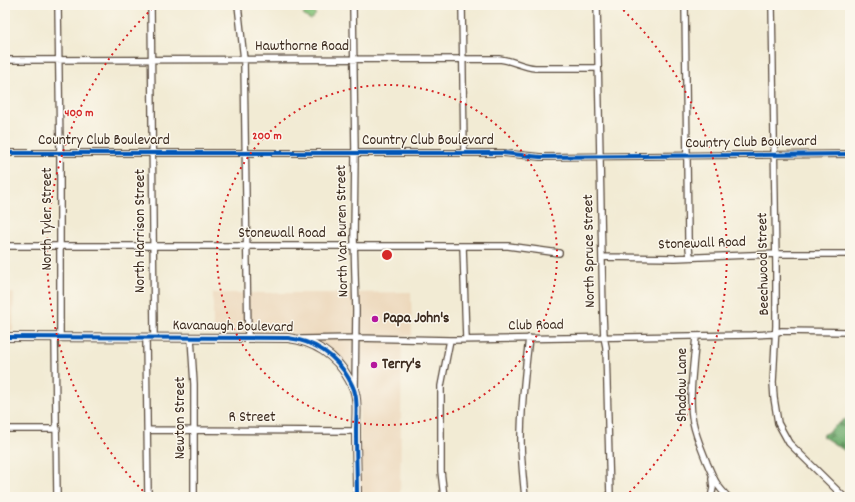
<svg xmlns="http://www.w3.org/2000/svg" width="855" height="502" font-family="Dekko,sans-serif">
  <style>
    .built { fill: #ecd7ba }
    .forest { fill: url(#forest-firs); stroke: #546a44 }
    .pitch { fill: #86c47b; stroke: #60774c }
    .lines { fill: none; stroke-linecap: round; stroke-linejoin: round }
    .street-casing { stroke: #564739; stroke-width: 8 }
    .secondary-casing { stroke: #564739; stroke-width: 10 }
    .street { stroke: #fff; stroke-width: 5.5 }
    .secondary { stroke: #fff; stroke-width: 8 }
    .cycleway-casing { stroke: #fbf7ec; stroke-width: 6 }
    .cycleway { stroke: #0057b8; stroke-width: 4 }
    .ring { fill: none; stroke: #d62828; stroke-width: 2; stroke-dasharray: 2 4 }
    .poi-dot { fill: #b5179e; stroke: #fbf7ec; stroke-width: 1.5 }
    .labels { text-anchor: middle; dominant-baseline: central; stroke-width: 3; stroke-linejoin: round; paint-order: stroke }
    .street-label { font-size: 15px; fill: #3b2a1e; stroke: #fbf7ec }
    .poi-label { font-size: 15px; font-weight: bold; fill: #3b2a1e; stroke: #fbf7ec; text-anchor: start }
    .centre { fill: #d62828; stroke: #fbf7ec; stroke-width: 2 }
    .ring-label { font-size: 12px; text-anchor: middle; font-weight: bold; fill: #d62828; stroke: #fbf7ec; stroke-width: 3; stroke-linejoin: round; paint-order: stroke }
  </style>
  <defs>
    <pattern id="forest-firs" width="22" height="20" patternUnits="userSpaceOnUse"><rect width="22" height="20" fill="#6caa6b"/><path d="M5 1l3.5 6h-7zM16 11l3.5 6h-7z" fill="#5a8b57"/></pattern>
  </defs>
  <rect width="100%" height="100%" fill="#fbf7ec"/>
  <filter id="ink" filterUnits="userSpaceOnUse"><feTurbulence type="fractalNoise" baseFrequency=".025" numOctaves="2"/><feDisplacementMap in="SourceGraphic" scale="8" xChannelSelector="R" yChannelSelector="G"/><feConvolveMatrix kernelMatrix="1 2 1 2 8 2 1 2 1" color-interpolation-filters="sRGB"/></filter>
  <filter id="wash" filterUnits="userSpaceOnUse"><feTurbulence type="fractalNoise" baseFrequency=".012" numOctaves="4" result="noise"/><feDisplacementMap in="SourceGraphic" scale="16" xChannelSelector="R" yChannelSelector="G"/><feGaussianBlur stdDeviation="0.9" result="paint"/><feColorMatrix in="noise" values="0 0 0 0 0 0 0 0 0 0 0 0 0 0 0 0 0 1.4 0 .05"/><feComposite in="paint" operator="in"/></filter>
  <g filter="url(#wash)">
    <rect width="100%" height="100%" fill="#f2ebd4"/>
    <path class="built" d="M411 292 412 336H402L400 497H361L359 387 344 363 332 352 319 344 298 335 283 333H213V293H351Z
      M5 293H14L13 331H5Z
      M5 342H7V383H5Z"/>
    <path class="forest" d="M845 419 850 423V454L822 436Z"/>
    <path class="pitch" d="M308 8 316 14 311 20 303 15Z"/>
  </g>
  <g filter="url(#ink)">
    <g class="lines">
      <defs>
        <path id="street" d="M58 5 60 153V337
          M151 5 154 337
          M238 5 244 60 248 338
          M353 5 355 153 354 238 356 310 355 390
          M462 5 464 153
          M597 5 603 314 604 337 606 347 610 497
          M685 5 688 238 690 257
          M772 5 776 266V326L773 382 774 398 778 423 789 443 844 497
          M5 60 499 59C512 60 522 67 535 68H598
          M5 153H503L540 157 850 154
          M5 246H508L559 253
          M463 246 466 339
          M602 257 675 258 776 254H850
          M696 336C694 361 688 398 693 422 696 437 702 450 707 463 714 479 716 485 728 497
          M55 337 57 497
          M146 338 148 497
          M191 338 194 384V497
          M302 339 356 338 450 340 752 335 772 334 781 331 850 332
          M5 429H57
          M148 430 356 431
          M444 497 441 471V386L450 340
          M525 497C523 478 521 458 521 439 521 405 525 372 529 338
          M711 497 713 488 712 479"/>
        <path id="secondary" d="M5 337 288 338C314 341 336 355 349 379 351 383 354 388 355 393 358 404 356 418 356 430 356 452 357 475 357 497"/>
      </defs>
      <use href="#street" class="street-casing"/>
      <use href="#secondary" class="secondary-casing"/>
      <use href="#street" class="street"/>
      <use href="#secondary" class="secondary"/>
      <defs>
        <path id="cycleway" d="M5 153H503L540 157 850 154
          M5 337 288 338C314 341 336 355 349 379 351 383 354 388 355 393 358 404 356 418 356 430 356 452 357 475 357 497"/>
      </defs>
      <use href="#cycleway" class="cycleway-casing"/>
      <use href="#cycleway" class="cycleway"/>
    </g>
  </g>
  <g class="ring">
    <circle cx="387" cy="255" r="170"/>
    <path d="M147 495A340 340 0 0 1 155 6M619 6A340 340 0 0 1 627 495"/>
  </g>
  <g class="poi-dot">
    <circle cx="375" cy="319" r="4"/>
    <circle cx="374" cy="365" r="4"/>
  </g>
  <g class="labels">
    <g class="street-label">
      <text x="302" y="47">Hawthorne Road</text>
      <text x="104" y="141">Country Club Boulevard</text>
      <text x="428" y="141">Country Club Boulevard</text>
      <text transform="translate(751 143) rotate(-1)">Country Club Boulevard</text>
      <text transform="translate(48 219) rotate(-90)">North Tyler Street</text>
      <text transform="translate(141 231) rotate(-90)">North Harrison Street</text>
      <text transform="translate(343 231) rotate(-91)">North Van Buren Street</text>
      <text x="282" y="234">Stonewall Road</text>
      <text transform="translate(702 244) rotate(-2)">Stonewall Road</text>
      <text transform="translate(590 251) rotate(-91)">North Spruce Street</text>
      <text transform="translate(764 264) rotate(-91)">Beechwood Street</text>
      <text transform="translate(536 326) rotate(-1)">Club Road</text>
      <text transform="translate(233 327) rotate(1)">Kavanaugh Boulevard</text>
      <text transform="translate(683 385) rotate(-90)">Shadow Lane</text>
      <text transform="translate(181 418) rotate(-90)">Newton Street</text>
      <text x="252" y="418">R Street</text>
    </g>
    <g class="poi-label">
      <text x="383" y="319">Papa John's</text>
      <text x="382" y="365">Terry's</text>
    </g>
  </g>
  <circle cx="387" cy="255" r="6" class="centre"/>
  <g class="ring-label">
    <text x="79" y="116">400 m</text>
    <text x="267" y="139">200 m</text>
  </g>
  <rect width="855" height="502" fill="none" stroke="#fbf7ec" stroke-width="20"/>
</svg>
